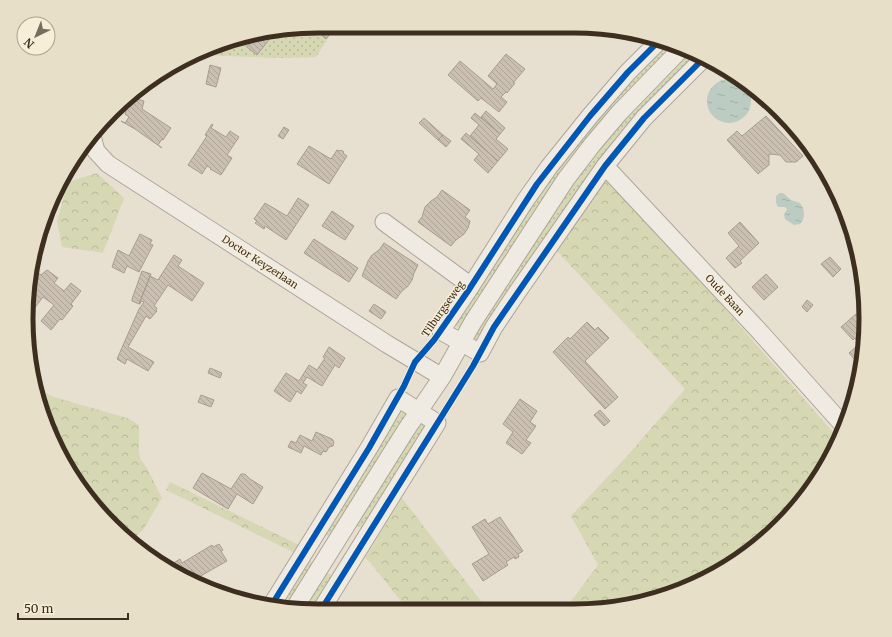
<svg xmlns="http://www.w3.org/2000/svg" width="892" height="637" font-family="Merriweather,serif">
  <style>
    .grass { fill: url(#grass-dots) }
    .forest { fill: url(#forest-crowns) }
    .water { fill: url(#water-ripples) }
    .building { fill: url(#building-back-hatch); stroke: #a89c90 }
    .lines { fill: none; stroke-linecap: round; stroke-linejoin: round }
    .minor-casing { stroke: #ada599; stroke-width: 19 }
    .minor { stroke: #efebe3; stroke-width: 17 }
    .cycleway-casing { stroke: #f7eed8; stroke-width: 8 }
    .cycleway { stroke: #0057b8; stroke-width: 6 }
    .labels { text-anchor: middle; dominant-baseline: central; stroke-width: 3; stroke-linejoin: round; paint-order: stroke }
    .street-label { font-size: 10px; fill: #3d2e20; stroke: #f7eed8 }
    .rim { fill: none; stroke: #3d2e20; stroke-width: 5 }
  </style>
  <defs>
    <pattern id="grass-dots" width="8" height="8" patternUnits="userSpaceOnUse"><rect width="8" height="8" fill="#d6d7b3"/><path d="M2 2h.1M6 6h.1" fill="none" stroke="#b9b99a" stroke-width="1.8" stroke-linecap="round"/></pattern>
    <pattern id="forest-crowns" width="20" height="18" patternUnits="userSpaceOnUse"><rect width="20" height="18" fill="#d6d7b3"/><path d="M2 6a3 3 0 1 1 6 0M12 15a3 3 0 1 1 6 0" fill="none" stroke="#b9b99a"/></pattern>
    <pattern id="water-ripples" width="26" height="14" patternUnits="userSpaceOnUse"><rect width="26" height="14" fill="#bcccc2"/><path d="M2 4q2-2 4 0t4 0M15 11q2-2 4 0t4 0" fill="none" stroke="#a2b0a6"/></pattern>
    <pattern id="building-back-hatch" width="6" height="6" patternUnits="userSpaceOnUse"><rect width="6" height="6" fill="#cbbfb2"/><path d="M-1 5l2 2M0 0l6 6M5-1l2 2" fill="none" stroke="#afa499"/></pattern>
  </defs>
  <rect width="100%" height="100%" fill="#e7e0d1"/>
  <path class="grass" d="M318 26H336L316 57 279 58 200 55 243 36Z
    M666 45 672 47 625 95 553 183 486 286 459 330 454 322 555 172 612 102 647 63Z
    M688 53 695 56 661 88 640 112 594 167 496 309 478 340 474 339 479 328C515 271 550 211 591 158 620 121 654 86 688 53Z
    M400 411H405L407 413 330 537 325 534Z
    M420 422 424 424 426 428 353 551 348 548 361 528 356 525Z
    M345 553 350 556 341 563 311 610H303L326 572 331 575Z
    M309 559 313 563 289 602 284 608 275 606Z"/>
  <path class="forest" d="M97 173 124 198 103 253 62 247 57 221 68 182Z
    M606 179 697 277 839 439 836 448 805 497 766 539 686 589 612 608 565 609 598 565 571 516 628 455 685 389 557 251 580 216Z
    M38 390 54 397 127 418 139 425V452L140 458 147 468 162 498 143 530 130 541 98 511 48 431Z
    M170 482 299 545 295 553 166 490Z
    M402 498 487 609 408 610 369 561 365 558Z"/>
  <path class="water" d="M707 101a22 22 0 1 1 44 0a22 22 0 1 1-44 0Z
    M780 193H783L791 200 800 203C805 210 806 217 800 224L794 225 785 219 784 215 787 209 785 207H778L776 203V196Z"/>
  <path class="building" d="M325 26 332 31 326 39 320 34Z
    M305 28 307 29 303 35 296 29Z
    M275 32 257 55 247 47 257 34Z
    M506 54 525 69 513 83H515L507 93 506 92 501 97 507 102 499 112 481 98 478 101 448 75 460 61 493 89 497 84 488 76Z
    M210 65 221 68 216 87 206 84Z
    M140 90 137 99 144 101 142 109 171 128 163 140 162 139 158 145 162 148 135 129 121 121 125 123 129 117 125 114 128 100Z
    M486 111 505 128 500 134 481 117Z
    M475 113 500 134 496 139 508 149 498 161 470 136 479 125 471 118Z
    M766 116 803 156 796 162H786L780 155 769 154V165L758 174 727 140 737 131 742 136Z
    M424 118 443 135 438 140 419 123Z
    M212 124 213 125 211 128 226 137 230 131 239 137 227 155 232 158 221 175 210 169 211 168 207 166 202 174 188 165 207 136 205 135Z
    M284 127 289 130 283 139 278 136Z
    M466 133 498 161 488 173 474 160 479 154 461 139Z
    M443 135 451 141 446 147 438 140Z
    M309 146 331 159 337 150 340 151 341 150 344 152 343 153 347 156 329 184 297 164Z
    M442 190 470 210 465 217 470 221 468 228 464 234 456 240 451 246 418 222 422 217 425 207 431 201 437 197Z
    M298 198 309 205 286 240 265 226 264 229 255 223 257 221 254 219 265 203 287 216Z
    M332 211 354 226 345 240 322 226Z
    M740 222 759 243 740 261 742 263 735 268 726 258 739 246 728 233Z
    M140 234 152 240 150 244 153 245 139 272 127 266 124 273 112 267 118 250 129 256Z
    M314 239 358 268 349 282 304 253Z
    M384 243 418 265 414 273 412 280 408 286 401 292 396 299 362 276 368 261 372 255 379 250Z
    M174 255 182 260 178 266 204 283 192 301 168 285 154 306 157 308 156 310 157 311 150 319 146 316 128 347 154 362 148 371 127 359 125 364 117 359 139 309 144 302 141 301 140 304H139L150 276 158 280Z
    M830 257 841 269 833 277 821 264Z
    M47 270 58 278 54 283 64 291 71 283 81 291 71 304 73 306 62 320 60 319 51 330 41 321 54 305 43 297 33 310 29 307V294L35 286 29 281V279L35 271 41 275Z
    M142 271 151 274 139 304 132 301V299Z
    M766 274 778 287 764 300 752 287Z
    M807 300 813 305 807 312 802 307Z
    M374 304 386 312 381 319 369 311Z
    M856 314 860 319 865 316V338L860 366 849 353 859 344 855 338 853 340 841 327Z
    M587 322 595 330 598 327 609 338 585 361 618 397 605 409 553 352 568 337 570 339Z
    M329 347 345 358 339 368 335 365 322 386 307 377 303 383 307 385 301 394 297 391 290 402 274 391 286 373 299 381 309 365 317 370 325 358 323 357Z
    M210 368 222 373 220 378 208 373Z
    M201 395 214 400 211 407 198 402Z
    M520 399 537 411 530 422 536 426 526 440 531 443 522 454 506 443 513 432 503 424Z
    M600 410 610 421 604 426 594 415Z
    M316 432 332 439 334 442 333 446 329 447 326 452 323 451 321 455 304 446 301 453 288 447 291 441 296 443 300 435 312 441Z
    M202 473 231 489 241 474H245L250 479 263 487 253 504 237 494 228 509 193 488Z
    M500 517 523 551 518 554 519 557 515 559 514 557 506 562 508 565 483 581 472 564 489 554 472 527 485 519 488 524Z
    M219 544 223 550 221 551 227 561 197 578 192 570 184 578 167 567 180 559 182 563 212 545 213 547Z"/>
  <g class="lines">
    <defs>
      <path id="minor" d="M658 42 628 72 590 116 549 167 525 201 471 286 441 331 480 353 494 327 516 294 605 166 644 118 703 59
        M92 136 96 151 108 164 387 344 442 377
        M605 166 761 333 844 426
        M384 222 471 286
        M271 606 369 448 398 398 437 423 321 610
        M294 609 406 430 442 377 473 322 566 179 592 145 619 113 680 50"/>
    </defs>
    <use href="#minor" class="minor-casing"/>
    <use href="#minor" class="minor"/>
    <defs>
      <path id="cycleway" d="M271 606 369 448 404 386 415 362 434 340 468 291 537 184 590 116 628 72 658 42
        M321 610 473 366 494 327 605 166 644 118 703 59"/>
    </defs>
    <use href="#cycleway" class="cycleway-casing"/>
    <use href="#cycleway" class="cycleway"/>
  </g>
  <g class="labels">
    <g class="street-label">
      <text transform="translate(260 262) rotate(33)">Doctor Keyzerlaan</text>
      <text transform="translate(725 295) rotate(47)">Oude Baan</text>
      <text transform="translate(443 309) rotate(-55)">Tilburgseweg</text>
    </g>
  </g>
  <path d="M0 0H892V637H0ZM318 33H574A285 285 0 0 1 859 318V319A285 285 0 0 1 574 604H318A285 285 0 0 1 33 319V318A285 285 0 0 1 318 33Z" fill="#e8dfc9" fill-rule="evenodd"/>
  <path class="rim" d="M318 33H574A285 285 0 0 1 859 318V319A285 285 0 0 1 574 604H318A285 285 0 0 1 33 319V318A285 285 0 0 1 318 33Z"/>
  <g transform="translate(36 36) rotate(223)"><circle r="19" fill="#f7eed8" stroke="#ada18e"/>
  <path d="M0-3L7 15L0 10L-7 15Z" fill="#786c5e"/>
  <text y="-6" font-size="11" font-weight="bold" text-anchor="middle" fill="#3d2e20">N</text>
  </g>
  <path d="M18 613v6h110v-6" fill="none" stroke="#3d2e20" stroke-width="2"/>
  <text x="24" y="613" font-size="12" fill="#3d2e20" stroke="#f7eed8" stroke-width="3" paint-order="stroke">50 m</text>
</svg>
